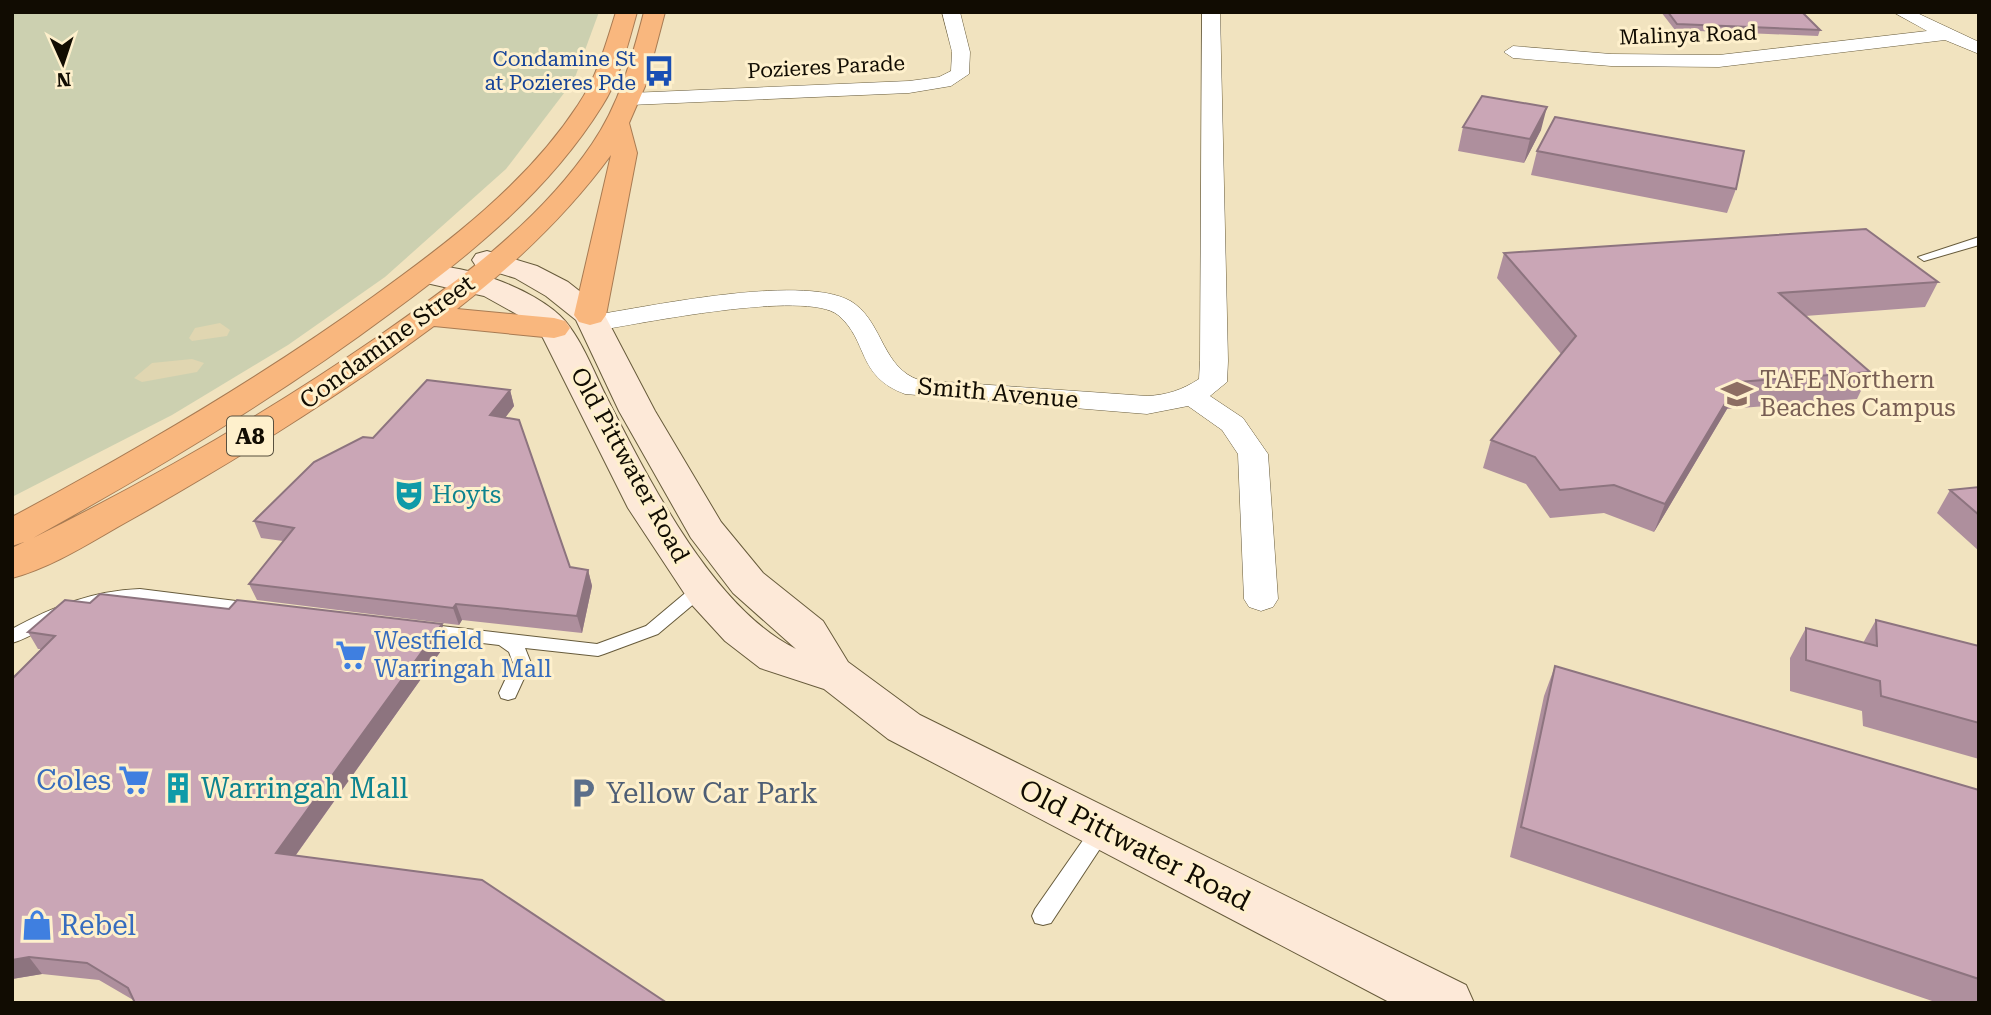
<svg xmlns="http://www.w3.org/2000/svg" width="1991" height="1015" font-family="'Roboto Serif',serif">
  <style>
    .green { fill: #ccd0b0 }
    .sand { fill: #e0d6b1 }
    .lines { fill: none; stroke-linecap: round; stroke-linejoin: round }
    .lane-casing { stroke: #675b3b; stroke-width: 2 }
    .street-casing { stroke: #675b3b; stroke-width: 1 }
    .secondary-casing { stroke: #675b3b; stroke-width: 2 }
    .highway-casing { stroke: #a87b53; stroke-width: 2 }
    .lane { fill: #fff; fill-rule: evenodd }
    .street { fill: #fff; fill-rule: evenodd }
    .secondary { fill: #fde9d8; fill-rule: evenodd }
    .highway { fill: #f9b77e; fill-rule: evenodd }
    .wall { fill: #ae8f9d }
    .shaded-wall { fill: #8d747f }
    .building { fill: #caa6b6; stroke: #8d747f; stroke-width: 2 }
    .labels { text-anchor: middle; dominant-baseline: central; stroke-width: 6; stroke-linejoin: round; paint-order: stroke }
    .far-street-label { font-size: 21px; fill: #110c02; stroke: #fef0cc }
    .far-transit-label { font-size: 21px; fill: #164399; stroke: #fef0cc; text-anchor: end }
    .shield { fill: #fef0cc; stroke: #58503f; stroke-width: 2 }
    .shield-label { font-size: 23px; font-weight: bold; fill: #110c02 }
    .street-label { font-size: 24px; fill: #110c02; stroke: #fef0cc }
    .education-label { font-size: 24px; fill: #785e54; stroke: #fef0cc; text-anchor: start }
    .culture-label { font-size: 24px; fill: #0d838f; stroke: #fef0cc; text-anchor: start }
    .shop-label { font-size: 24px; fill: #366cbe; stroke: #fef0cc; text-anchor: start }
    .near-shop-label { font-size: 28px; fill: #366cbe; stroke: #fef0cc; text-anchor: end }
    .near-culture-label { font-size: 28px; fill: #0d838f; stroke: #fef0cc; text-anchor: start }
    .near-service-label { font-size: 28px; fill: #4e5e75; stroke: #fef0cc; text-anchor: start }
    .near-street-label { font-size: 28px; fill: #110c02; stroke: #fef0cc }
  </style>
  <rect width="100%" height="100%" fill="#f1e3bf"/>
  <path class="green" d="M12 12H599L574 80 506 169 385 277 288 345 172 415 12 497Z"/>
  <path class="sand" d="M220 323 230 330 227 336 192 341 189 338 195 328Z
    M192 359 204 363 197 372 142 382 134 378 152 363Z"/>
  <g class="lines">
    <defs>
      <path id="lane" d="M1979 237V245L1924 261 1918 257Z
        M702 582 708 584 710 588 708 592 658 634 604 654 598 656 525 648 531 663 515 698 508 700 501 698 499 693 513 663 509 652 499 645 424 636 418 634 415 630 418 626 424 624 597 644 646 626 696 584Z
        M140 589 252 603 258 605 261 609 258 613 252 615C197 607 135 590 80 610 56 618 36 636 12 643V629C54 606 92 591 140 589Z
        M1102 821 1109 823 1112 829 1109 835 1051 923 1043 925 1035 923 1032 916 1035 909 1095 823Z"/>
      <path id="street" d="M942 12H960L970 52 969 74 951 86 909 93 630 105 620 99 630 93 909 81 939 77 951 71 952 52Z
        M1202 12H1220L1228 361 1227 382 1210 396 1243 418 1268 454 1278 599 1273 607 1261 611 1249 607 1244 599 1238 454 1222 430 1188 406 1147 414 905 394C856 376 869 341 838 315 806 289 639 324 594 331L585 329 581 323 585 317 594 315C648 307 812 271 855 304 883 325 883 368 919 380L1147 396C1167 395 1182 390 1199 379L1200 361Z
        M1893 12H1915L1979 42V54L1945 40 1719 67 1611 66 1513 58 1504 52 1513 46 1611 54 1719 55 1927 31Z"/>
      <path id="secondary" d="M487 251 537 266 568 282 601 308 655 411 721 522 763 573 823 621 848 662 920 715 1466 985 1474 1003H1391L888 739 824 689 760 668 725 641 692 605 628 508 540 332 529 321 484 296 413 280 409 274 413 268C453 258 538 289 565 321 583 342 595 375 608 400 649 480 713 608 796 649L733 593 691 538 619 411 576 320 546 296 515 278 476 266 472 260 476 254Z"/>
      <path id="highway" d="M616 12H637C628 44 620 78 602 106 549 191 471 254 392 312 278 397 157 469 33 538 152 479 267 413 376 338 455 283 537 225 592 144 619 105 632 58 644 12H665L646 84 629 123 637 153 606 315 601 322 590 325 579 322 574 315 611 155C567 215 515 264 457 309L554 318 565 321 570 328 565 335 554 338 434 326C338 397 236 460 132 519 94 540 54 567 12 578V548L24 542 12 546V517C137 450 259 379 374 296 449 242 527 183 578 105 597 77 606 44 616 12Z"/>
    </defs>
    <use href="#lane" class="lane-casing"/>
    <use href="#street" class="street-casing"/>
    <use href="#secondary" class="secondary-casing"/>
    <use href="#highway" class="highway-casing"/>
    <use href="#lane" class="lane"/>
    <use href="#street" class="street"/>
    <use href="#secondary" class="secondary"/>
    <use href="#highway" class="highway"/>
  </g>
  <path class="wall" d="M1661 12H1802L1820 30 1818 36 1675 30Z
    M1463 127 1541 130 1524 163 1458 151Z
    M1537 151 1736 189 1727 213 1531 175Z
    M1504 253 1938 282 1925 307 1805 316 1870 372 1857 399 1727 409 1654 532 1604 513 1550 518 1526 484 1483 468 1491 440 1561 354 1497 278Z
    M510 390 514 406 505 418 570 567 588 570 592 586 582 633 462 620 459 625 257 600 249 584 283 541 261 538 254 521 373 438Z
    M1979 487V551L1937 513 1950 490Z
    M1876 620 1979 646V759L1863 726 1862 711 1790 691V658L1806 628 1863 643Z
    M28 632 448 641 296 855 135 1001 99 980 42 974 12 979V679L41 649H38Z
    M1555 666 1979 790V1003H1938L1510 857 1544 696Z"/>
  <path class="shaded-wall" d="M1547 107 1541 130 1524 163 1530 139Z
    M1738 382 1727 409 1654 532 1665 504Z
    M510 390 514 406 495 431 490 415Z
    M588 570 592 586 582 633 577 616Z
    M456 604 462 620 459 625 453 608Z
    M442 624 448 641 285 870 276 853Z
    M29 957 42 974 12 979V960Z"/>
  <path class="building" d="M1668 12H1802L1820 30 1677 24Z
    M1482 96 1547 107 1530 139 1463 127Z
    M1555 117 1744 151 1736 189 1537 151Z
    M1866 229 1938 282 1779 293 1870 372 1738 382 1665 504 1614 485 1560 490 1535 457 1491 440 1576 336 1504 253Z
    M427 380 510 390 490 415 519 420 570 567 588 570 577 616 456 604 453 608 249 584 294 528 254 521 314 462 363 437 373 438Z
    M1979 487V515L1950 490Z
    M100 594 229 609 237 600 442 624 276 853 482 880 667 1003H135L128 988 87 963 29 957 12 960V679L55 636 28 632 65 600 90 603Z
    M1876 620 1979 646V723L1881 696 1880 681 1806 660V628L1877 646Z
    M1555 666 1979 790V979L1521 827Z"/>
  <defs>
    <symbol id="bus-bare" viewBox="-9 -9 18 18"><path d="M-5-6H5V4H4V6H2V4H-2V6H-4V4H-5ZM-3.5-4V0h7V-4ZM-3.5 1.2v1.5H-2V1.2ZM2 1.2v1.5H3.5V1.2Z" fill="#1a4fb4" stroke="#fef0cc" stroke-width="2.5" paint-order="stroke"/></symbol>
    <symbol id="university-bare" viewBox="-9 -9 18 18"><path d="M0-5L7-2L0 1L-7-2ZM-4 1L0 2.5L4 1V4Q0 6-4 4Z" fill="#8d6e63" stroke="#fef0cc" stroke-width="2.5" paint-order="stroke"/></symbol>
    <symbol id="theatre-bare" viewBox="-9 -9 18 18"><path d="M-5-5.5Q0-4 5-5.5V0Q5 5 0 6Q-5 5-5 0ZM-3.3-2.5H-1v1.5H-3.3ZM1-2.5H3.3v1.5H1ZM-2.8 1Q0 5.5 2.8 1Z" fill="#0f9aa8" stroke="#fef0cc" stroke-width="2.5" paint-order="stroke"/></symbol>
    <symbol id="supermarket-bare" viewBox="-9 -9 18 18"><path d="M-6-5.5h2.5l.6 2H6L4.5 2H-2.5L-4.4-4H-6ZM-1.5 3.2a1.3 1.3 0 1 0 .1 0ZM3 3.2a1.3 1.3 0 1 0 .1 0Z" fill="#3f7fe0" stroke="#fef0cc" stroke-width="2.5" paint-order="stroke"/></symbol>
    <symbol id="building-bare" viewBox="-9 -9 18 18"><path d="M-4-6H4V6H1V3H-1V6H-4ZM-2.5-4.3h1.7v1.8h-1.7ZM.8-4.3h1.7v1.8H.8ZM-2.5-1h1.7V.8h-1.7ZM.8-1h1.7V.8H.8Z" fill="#0f9aa8" stroke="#fef0cc" stroke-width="2.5" paint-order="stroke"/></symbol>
    <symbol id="parking-bare" viewBox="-9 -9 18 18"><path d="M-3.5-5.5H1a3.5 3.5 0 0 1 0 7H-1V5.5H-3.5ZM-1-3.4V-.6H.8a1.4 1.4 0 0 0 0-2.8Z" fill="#5c6f8a" stroke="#fef0cc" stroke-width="2.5" paint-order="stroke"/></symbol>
    <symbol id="shop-bare" viewBox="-9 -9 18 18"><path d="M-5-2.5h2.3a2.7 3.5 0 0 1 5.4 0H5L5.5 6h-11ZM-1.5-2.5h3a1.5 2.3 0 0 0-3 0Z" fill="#3f7fe0" stroke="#fef0cc" stroke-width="2.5" paint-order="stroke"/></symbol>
  </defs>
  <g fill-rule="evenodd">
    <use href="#bus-bare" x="637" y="49" width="44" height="44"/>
    <use href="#university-bare" x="1715" y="372" width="44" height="44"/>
    <use href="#theatre-bare" x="387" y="473" width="44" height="44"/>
    <use href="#supermarket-bare" x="329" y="633" width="44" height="44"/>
    <use href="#supermarket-bare" x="112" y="758" width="44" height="44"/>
    <use href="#building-bare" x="156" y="766" width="44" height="44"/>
    <use href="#parking-bare" x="561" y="771" width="44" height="44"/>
    <use href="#shop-bare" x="15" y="903" width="44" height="44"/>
  </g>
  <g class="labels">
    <g class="far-street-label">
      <text transform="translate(1688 35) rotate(-2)">Malinya Road</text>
      <text transform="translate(826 67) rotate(-3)">Pozieres Parade</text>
    </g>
    <g class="far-transit-label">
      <text x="636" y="59">Condamine St<tspan x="636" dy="24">at Pozieres Pde</tspan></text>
    </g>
    <rect class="shield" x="227" y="416.5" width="46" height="39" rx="5"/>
    <g class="shield-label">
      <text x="250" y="436">A8</text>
    </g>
    <g class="street-label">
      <text transform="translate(387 342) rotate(-36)">Condamine Street</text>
      <text transform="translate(998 393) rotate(5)">Smith Avenue</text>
      <text transform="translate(630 465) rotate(61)">Old Pittwater Road</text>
    </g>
    <g class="education-label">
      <text x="1760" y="380">TAFE Northern<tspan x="1760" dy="28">Beaches Campus</tspan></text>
    </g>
    <g class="culture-label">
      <text x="432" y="495">Hoyts</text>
    </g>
    <g class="shop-label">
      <text x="374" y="641">Westfield<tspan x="374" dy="28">Warringah Mall</tspan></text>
    </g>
    <g class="near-shop-label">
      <text x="111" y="780">Coles</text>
      <text x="60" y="925" text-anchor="start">Rebel</text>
    </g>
    <g class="near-culture-label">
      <text x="201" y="788">Warringah Mall</text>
    </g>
    <g class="near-service-label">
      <text x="606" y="793">Yellow Car Park</text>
    </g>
    <g class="near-street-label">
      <text transform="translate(1135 845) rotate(27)">Old Pittwater Road</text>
    </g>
  </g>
  <rect width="1991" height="1015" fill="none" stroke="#110c02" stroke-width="28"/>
  <g transform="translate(63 63) rotate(177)" stroke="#fef0cc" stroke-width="5" paint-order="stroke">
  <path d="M0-5L12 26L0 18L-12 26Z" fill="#110c02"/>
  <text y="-10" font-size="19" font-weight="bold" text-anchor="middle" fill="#110c02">N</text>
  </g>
</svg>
